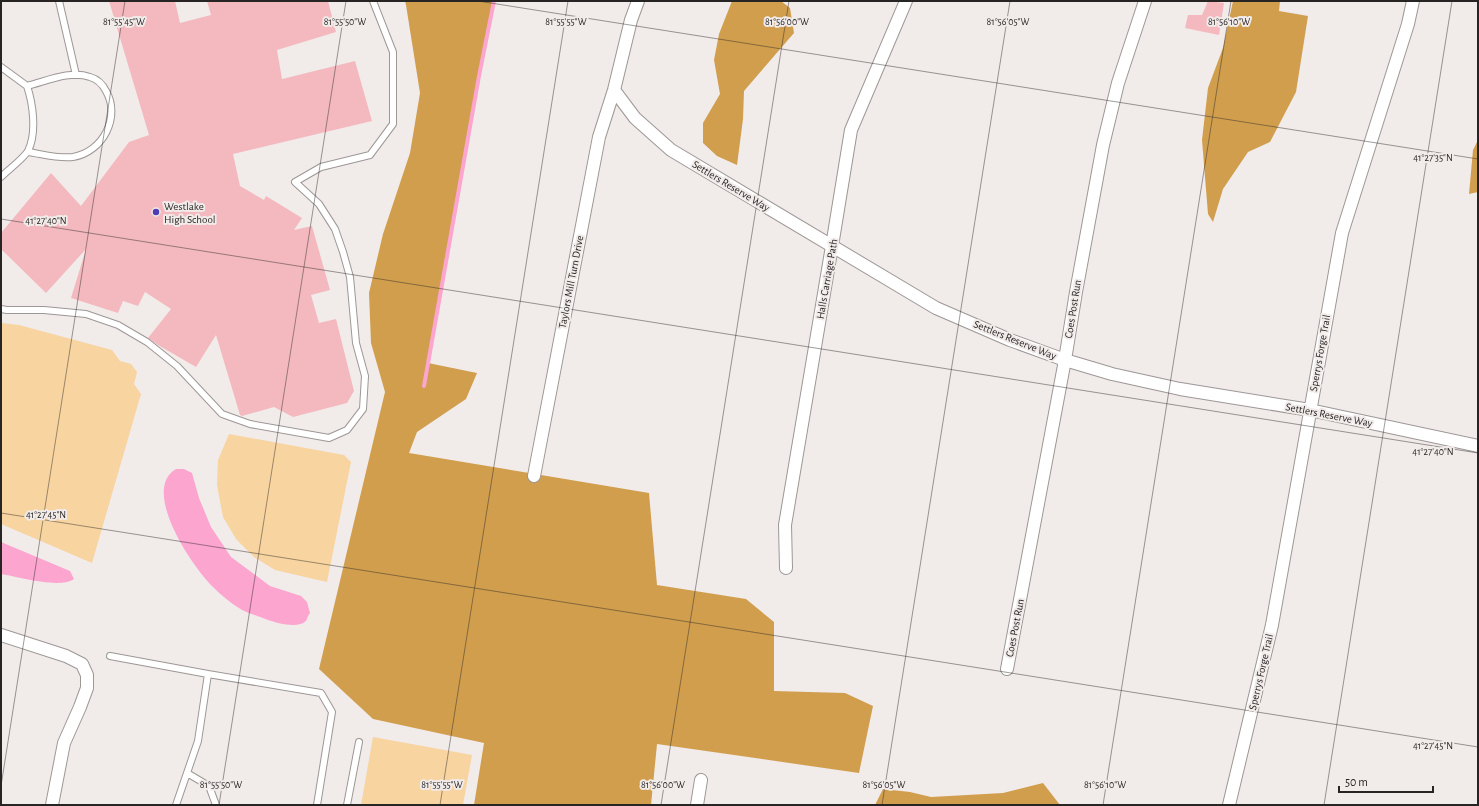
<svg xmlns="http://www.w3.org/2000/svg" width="1479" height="806" font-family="'Alegreya Sans',sans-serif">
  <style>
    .green { fill: #f8d4a0 }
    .forest { fill: #d19e4e }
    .water { fill: #fba5cf }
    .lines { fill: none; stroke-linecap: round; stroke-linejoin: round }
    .stream { stroke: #fba5cf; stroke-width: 4 }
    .building { fill: #f4b9bf }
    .lane-casing { stroke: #9d9796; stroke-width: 8 }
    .street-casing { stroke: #9d9796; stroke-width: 14 }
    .lane { stroke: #fff; stroke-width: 6 }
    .street { stroke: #fff; stroke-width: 12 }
    .ticks { fill: none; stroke: #272524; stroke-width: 1; stroke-opacity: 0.45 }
    .poi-dot { fill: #4f3db4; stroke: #f1ebea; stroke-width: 1.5 }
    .labels { text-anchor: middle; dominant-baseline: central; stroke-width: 4; stroke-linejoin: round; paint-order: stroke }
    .street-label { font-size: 11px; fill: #272524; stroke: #f1ebea }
    .poi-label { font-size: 11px; fill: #272524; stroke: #f1ebea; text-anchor: start }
    .ticks-label { font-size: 10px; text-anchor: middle; fill: #272524; stroke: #f1ebea; stroke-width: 4; stroke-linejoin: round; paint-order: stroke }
  </style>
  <rect width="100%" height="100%" fill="#f1ebea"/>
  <path class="green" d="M1 323 19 325 112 350 120 361 131 364 137 372 134 384 141 394 92 563 1 524Z
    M229 434 344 455 351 462 327 582 275 570 254 557 236 539 223 517 217 485 218 460Z
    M373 737 472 755 463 805H361Z"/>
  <path class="forest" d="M405 1H494L479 76 428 363 477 373 466 399 417 432 409 453 649 493 657 585 746 599 774 622V691L845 693 873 706 859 773 657 744 651 805H474L484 743 373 719 319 669 385 392 371 343 369 293 383 234 410 153 420 93 406 5Z
    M732 1H781L790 8 794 33 744 91 743 119 737 165 717 156 703 143V123L720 94 714 60 719 34Z
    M1233 1H1280L1279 11 1308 16 1296 92 1270 142 1248 152 1223 189 1213 222 1208 214 1202 140 1208 88 1223 48Z
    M1478 140V192L1469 194 1473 150Z
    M1043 783 1060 805H875L883 789 910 792 931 797 1003 793Z"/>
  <path class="water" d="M176 469H184L192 473 199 498 211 527 231 557 270 586 301 596 307 602 310 613C308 615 307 619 306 621 298 629 277 623 268 620 259 616 250 614 242 610 232 604 221 595 213 587 193 568 140 490 176 469Z
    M1 542 70 571 74 579C60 589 19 577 1 574Z"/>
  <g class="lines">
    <path class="stream" d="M424 386 479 76 494 1"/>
  </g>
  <path class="building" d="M109 1H175L180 23 211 15 207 1H328L336 32 277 50 282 79 355 61 372 121 233 154 240 186 264 200 266 196 302 218 294 230 312 226 330 290 311 295 319 323 336 319 354 391 347 403 293 417 274 407 242 416 240 415 216 335 196 367 158 345 148 338 171 309 145 292 138 306 123 301 118 313 71 298 86 249 46 293 1 249V233L51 173 81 206 129 142 149 135Z
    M1208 1 1224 3 1219 35 1185 28 1188 15H1202Z"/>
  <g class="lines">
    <defs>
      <path id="lane" d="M59 1 76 75
        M1 67 27 86C33 104 37 133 28 151 23 159 8 170 1 177
        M27 86C47 81 70 70 90 77 97 79 103 85 106 91 121 117 103 152 73 157 59 159 42 154 28 152
        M1 309 7 310H44L86 314 118 325 147 342 177 366 222 414 250 424 329 438 347 430 363 409 365 376 356 343 350 277 343 252 335 229 319 204 295 182 321 167 370 155 393 124V52L373 1
        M110 656 208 674
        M187 773 209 786 216 805
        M176 805 198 741 208 674 321 693 332 712 317 805
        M347 805 359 742"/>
      <path id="street" d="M614 90 635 118 671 150 936 308 1010 340 1065 360 1112 374 1180 389 1310 410 1478 446
        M534 476 599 137 614 90 631 20 638 1
        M786 568 785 525 832 246 851 130 906 1
        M1 635 66 656 82 664 87 675V688L80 707 64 743 52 805
        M1007 669 1065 360 1076 292 1103 145 1118 83 1145 1
        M697 805 701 780
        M1229 805 1272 625 1342 233 1408 24 1413 1"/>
    </defs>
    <use href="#lane" class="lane-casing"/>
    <use href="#street" class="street-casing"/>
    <use href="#lane" class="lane"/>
    <use href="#street" class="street"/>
  </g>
  <path class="ticks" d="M478 1 1478 159M1 219 1478 453M1 513 1478 747M1 786 125 1M219 805 346 1M440 805 568 1M661 805 789 1M882 805 1010 1M1103 805 1231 1M1324 805 1452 1"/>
  <circle class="poi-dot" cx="156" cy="212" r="4"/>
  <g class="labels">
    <g class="street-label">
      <text transform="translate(731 186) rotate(31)">Settlers Reserve Way</text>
      <text transform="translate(827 279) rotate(-80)">Halls Carriage Path</text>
      <text transform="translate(571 282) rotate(-79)">Taylors Mill Turn Drive</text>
      <text transform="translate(1073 309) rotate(-81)">Coes Post Run</text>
      <text transform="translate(1015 340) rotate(22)">Settlers Reserve Way</text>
      <text transform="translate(1320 353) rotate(-80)">Sperrys Forge Trail</text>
      <text transform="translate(1329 415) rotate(11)">Settlers Reserve Way</text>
      <text transform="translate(1015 628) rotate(-79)">Coes Post Run</text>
      <text transform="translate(1261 672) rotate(-77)">Sperrys Forge Trail</text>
    </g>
    <g class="poi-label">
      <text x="164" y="206">Westlake<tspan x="164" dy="13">High School</tspan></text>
    </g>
  </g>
  <g class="ticks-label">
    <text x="124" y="25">81°55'45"W</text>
    <text x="345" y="25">81°55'50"W</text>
    <text x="566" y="25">81°55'55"W</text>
    <text x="787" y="25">81°56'00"W</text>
    <text x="1008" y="25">81°56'05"W</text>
    <text x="1229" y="25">81°56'10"W</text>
    <text x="1433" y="161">41°27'35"N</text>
    <text x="46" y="224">41°27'40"N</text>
    <text x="1433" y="455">41°27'40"N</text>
    <text x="46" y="518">41°27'45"N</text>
    <text x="1433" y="749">41°27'45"N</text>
    <text x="221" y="788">81°55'50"W</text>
    <text x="442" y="788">81°55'55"W</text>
    <text x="663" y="788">81°56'00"W</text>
    <text x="884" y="788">81°56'05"W</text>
    <text x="1105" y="788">81°56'10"W</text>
  </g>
  <rect width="1479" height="806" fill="none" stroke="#272524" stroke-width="4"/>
  <path d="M1339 786v6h94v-6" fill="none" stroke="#272524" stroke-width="2"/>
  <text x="1345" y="786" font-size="12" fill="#272524" stroke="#f1ebea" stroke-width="3" paint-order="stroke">50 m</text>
</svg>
